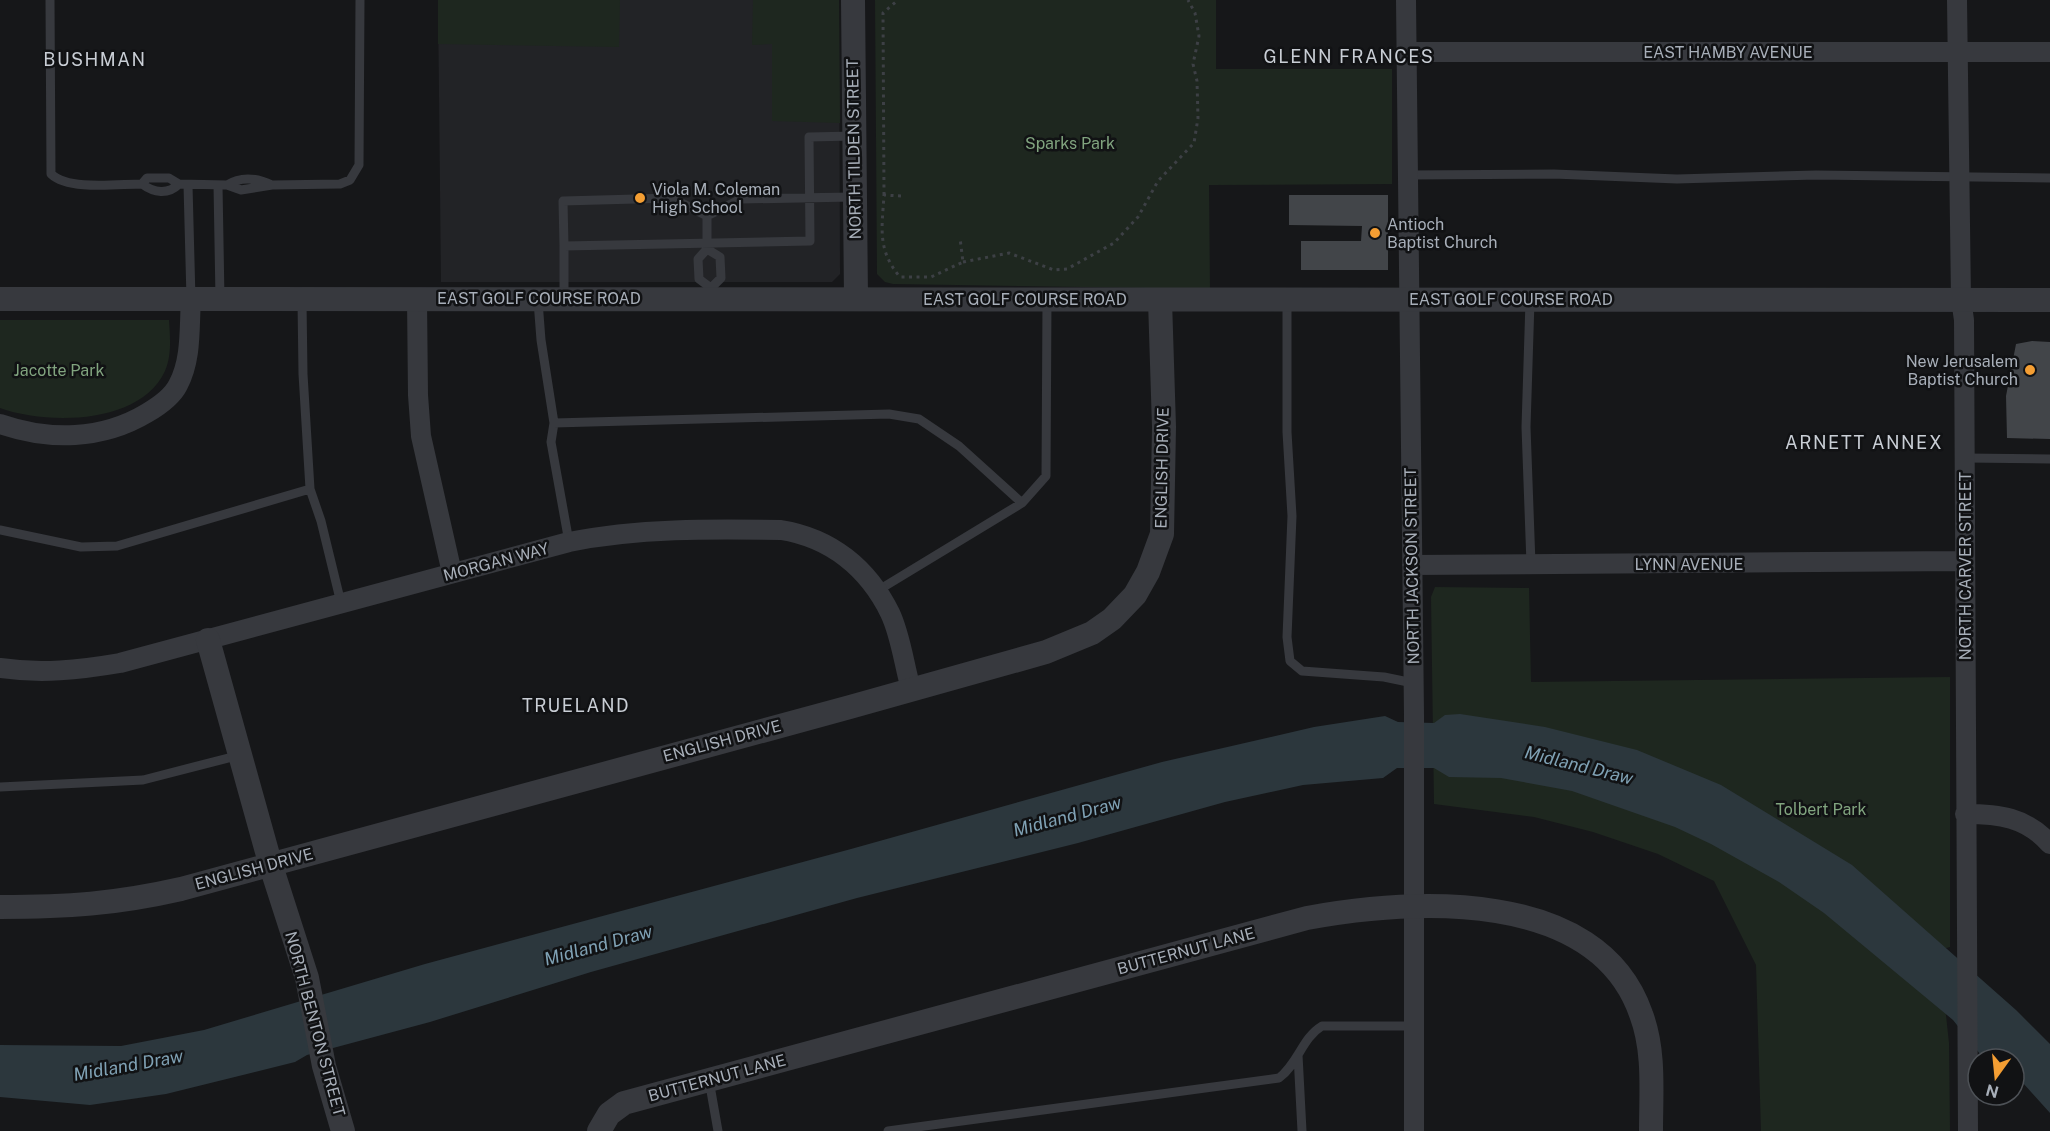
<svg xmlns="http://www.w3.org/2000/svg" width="2050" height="1131" font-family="'Public Sans',sans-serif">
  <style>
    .built { fill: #222326 }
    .green { fill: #1e271f }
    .water { fill: #2c373d }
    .building { fill: #424549 }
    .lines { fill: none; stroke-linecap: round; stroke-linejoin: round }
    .path { stroke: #3d4045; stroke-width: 3; stroke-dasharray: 3 4.5; stroke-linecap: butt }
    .service { stroke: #37393e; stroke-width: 9 }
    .minor { stroke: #37393e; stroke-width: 20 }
    .tertiary { stroke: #37393e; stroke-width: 24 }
    .poi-dot { fill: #f49e33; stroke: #111214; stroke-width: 2 }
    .labels { text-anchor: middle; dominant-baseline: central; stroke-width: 5; stroke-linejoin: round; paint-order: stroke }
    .street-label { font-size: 16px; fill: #a8afb9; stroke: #111214 }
    .park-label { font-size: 16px; fill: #81a47f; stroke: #111214 }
    .poi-label { font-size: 16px; fill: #a8afb9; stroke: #111214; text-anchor: start }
    .neighbourhood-label { font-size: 18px; letter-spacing: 1.5px; fill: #c9ced5; stroke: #111214 }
    .water-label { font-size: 18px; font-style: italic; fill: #7fa1b4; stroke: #111214 }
  </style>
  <rect width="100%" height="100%" fill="#161719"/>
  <path class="built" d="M438 0H839L840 274 832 282H441Z"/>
  <path class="green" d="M438 0H620L619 47 438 44Z
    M753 0H839L840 123 772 121V44L752 45Z
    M875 0H1216V69H1392V184L1209 185 1210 289 893 284 885 282 877 274Z
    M0 320H169C170 337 172 355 165 371 140 425 47 425 0 408Z
    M1435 587 1529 588 1531 682 1950 677V947L1939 950 1949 1043 1950 1131H1761L1756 965 1714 881 1658 854 1593 832 1534 817 1434 804 1431 597Z"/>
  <path class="water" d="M1460 714 1545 727 1637 750 1721 785 1852 865 2016 1010 2050 1044V1113L2014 1073V1059H1994L1980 1054 1953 1020 1824 913 1779 882 1711 844 1675 827 1572 791 1501 778 1449 777 1434 768H1397L1383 778 1303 785 1225 802 1078 843 857 898 591 972 430 1022 307 1055 295 1062 166 1094 90 1105 0 1097V1045L121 1046 204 1030 425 964 851 849 1162 762 1314 727 1385 716 1398 722 1434 723 1445 715Z"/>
  <path class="building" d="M1289 195H1388V270H1301V241H1361L1362 226 1289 225Z
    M2032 341 2050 342V439L2007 438 2006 396 2016 344Z"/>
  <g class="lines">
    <path class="path" d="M884 195 883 13 898 0
      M901 196 884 195C882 228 877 250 900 277H931L963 262 960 238
      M963 262 1009 253 1054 270 1067 269 1114 243 1138 217 1158 181 1194 143 1198 118 1197 81 1193 64 1199 36 1195 13 1188 0"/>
    <path class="service" d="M50 0 51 174C69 191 118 184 142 184 154 193 168 195 179 184
      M1408 175 1554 174 1677 179 1816 175 2050 178
      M142 184 147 178H169L179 184 227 185 241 190 272 185 340 184 350 180 359 165 360 0
      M188 185 191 299
      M218 185 220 299
      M227 185C241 176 257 178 272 185
      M707 216 672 198 563 201 564 246 810 241 809 137 854 136
      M564 246V297
      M707 247V216L741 199 853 197
      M707 249 720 257 721 278 711 288 699 279 698 259Z
      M302 301 303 374 310 489 321 521 341 603
      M538 301 541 340 554 423
      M1530 301 1526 427 1531 564
      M1287 302V432L1292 516 1287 637 1290 661 1302 671 1384 677 1413 683
      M1965 458 2050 459
      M0 530 81 547 117 546 310 489
      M569 542 551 442 554 423 889 414 919 419 959 446 1022 503
      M877 591 1022 503 1046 476 1047 300
      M0 787 143 780 240 755
      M1298 1055 1302 1131
      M709 1080 718 1131
      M888 1131 1279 1078C1298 1064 1302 1038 1322 1026H1413"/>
    <path class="minor" d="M1406 0 1414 715V1131
      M1957 0 1961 299 1964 320 1968 1131
      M1407 52H2050
      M417 299 418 395 421 436 452 573
      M0 424C49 441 102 440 147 413 159 406 172 397 178 385 192 359 189 327 191 299
      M1412 565 1965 561
      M0 668C41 674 79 670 120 663L569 542C639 528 710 529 781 530 831 538 868 568 890 613 901 636 904 665 911 689
      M1965 814C1999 814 2026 817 2050 844"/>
    <path class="tertiary" d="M853 0 856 298
      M0 299 2050 300
      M208 640 271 866 307 978 324 1066 343 1131
      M0 907C67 907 115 904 181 889L850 707 1046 652 1092 633 1112 619 1135 595 1148 572 1162 534 1164 427 1160 300
      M599 1131 609 1114 624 1103 1307 918C1412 899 1597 887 1641 1014 1655 1051 1651 1092 1651 1131"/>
  </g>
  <g class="poi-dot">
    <circle cx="640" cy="198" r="6"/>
    <circle cx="1375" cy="233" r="6"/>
    <circle cx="2030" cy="370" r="6"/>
  </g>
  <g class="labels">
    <g class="street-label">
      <text x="1728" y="52">EAST HAMBY AVENUE</text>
      <text transform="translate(854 149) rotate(-91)">NORTH TILDEN STREET</text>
      <text x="539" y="298">EAST GOLF COURSE ROAD</text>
      <text x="1025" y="299">EAST GOLF COURSE ROAD</text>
      <text x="1511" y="299">EAST GOLF COURSE ROAD</text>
      <text transform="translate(1162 468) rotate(-89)">ENGLISH DRIVE</text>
      <text transform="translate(496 562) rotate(-15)">MORGAN WAY</text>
      <text x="1689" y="564">LYNN AVENUE</text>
      <text transform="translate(1412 566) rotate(-91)">NORTH JACKSON STREET</text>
      <text transform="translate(1965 566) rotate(-90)">NORTH CARVER STREET</text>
      <text transform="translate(722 741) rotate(-15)">ENGLISH DRIVE</text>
      <text transform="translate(254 869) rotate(-15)">ENGLISH DRIVE</text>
      <text transform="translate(1186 951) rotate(-15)">BUTTERNUT LANE</text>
      <text transform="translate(315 1024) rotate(75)">NORTH BENTON STREET</text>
      <text transform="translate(717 1078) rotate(-15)">BUTTERNUT LANE</text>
    </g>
    <g class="park-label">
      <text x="1070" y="143">Sparks Park</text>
      <text x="59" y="370">Jacotte Park</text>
      <text x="1821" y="809">Tolbert Park</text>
    </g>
    <g class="poi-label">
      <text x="652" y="189">Viola M. Coleman<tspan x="652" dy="18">High School</tspan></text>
      <text x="1387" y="224">Antioch<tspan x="1387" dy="18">Baptist Church</tspan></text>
      <text x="2018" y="361" text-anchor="end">New Jerusalem<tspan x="2018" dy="18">Baptist Church</tspan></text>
    </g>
    <g class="neighbourhood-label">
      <text x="1349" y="56">GLENN FRANCES</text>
      <text x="95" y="59">BUSHMAN</text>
      <text x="1864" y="442">ARNETT ANNEX</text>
      <text x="576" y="705">TRUELAND</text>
    </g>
    <g class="water-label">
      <text transform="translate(1579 765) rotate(14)">Midland Draw</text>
      <text transform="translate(1067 816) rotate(-15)">Midland Draw</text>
      <text transform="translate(598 945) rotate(-15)">Midland Draw</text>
      <text transform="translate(128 1065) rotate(-10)">Midland Draw</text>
    </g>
  </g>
  <g transform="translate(1996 1077) rotate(195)"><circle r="28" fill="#111214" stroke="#4d5156" stroke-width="1.5"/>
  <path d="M0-4.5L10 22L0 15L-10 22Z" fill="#f49e33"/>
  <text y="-9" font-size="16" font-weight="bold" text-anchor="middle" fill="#a8afb9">N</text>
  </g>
</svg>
